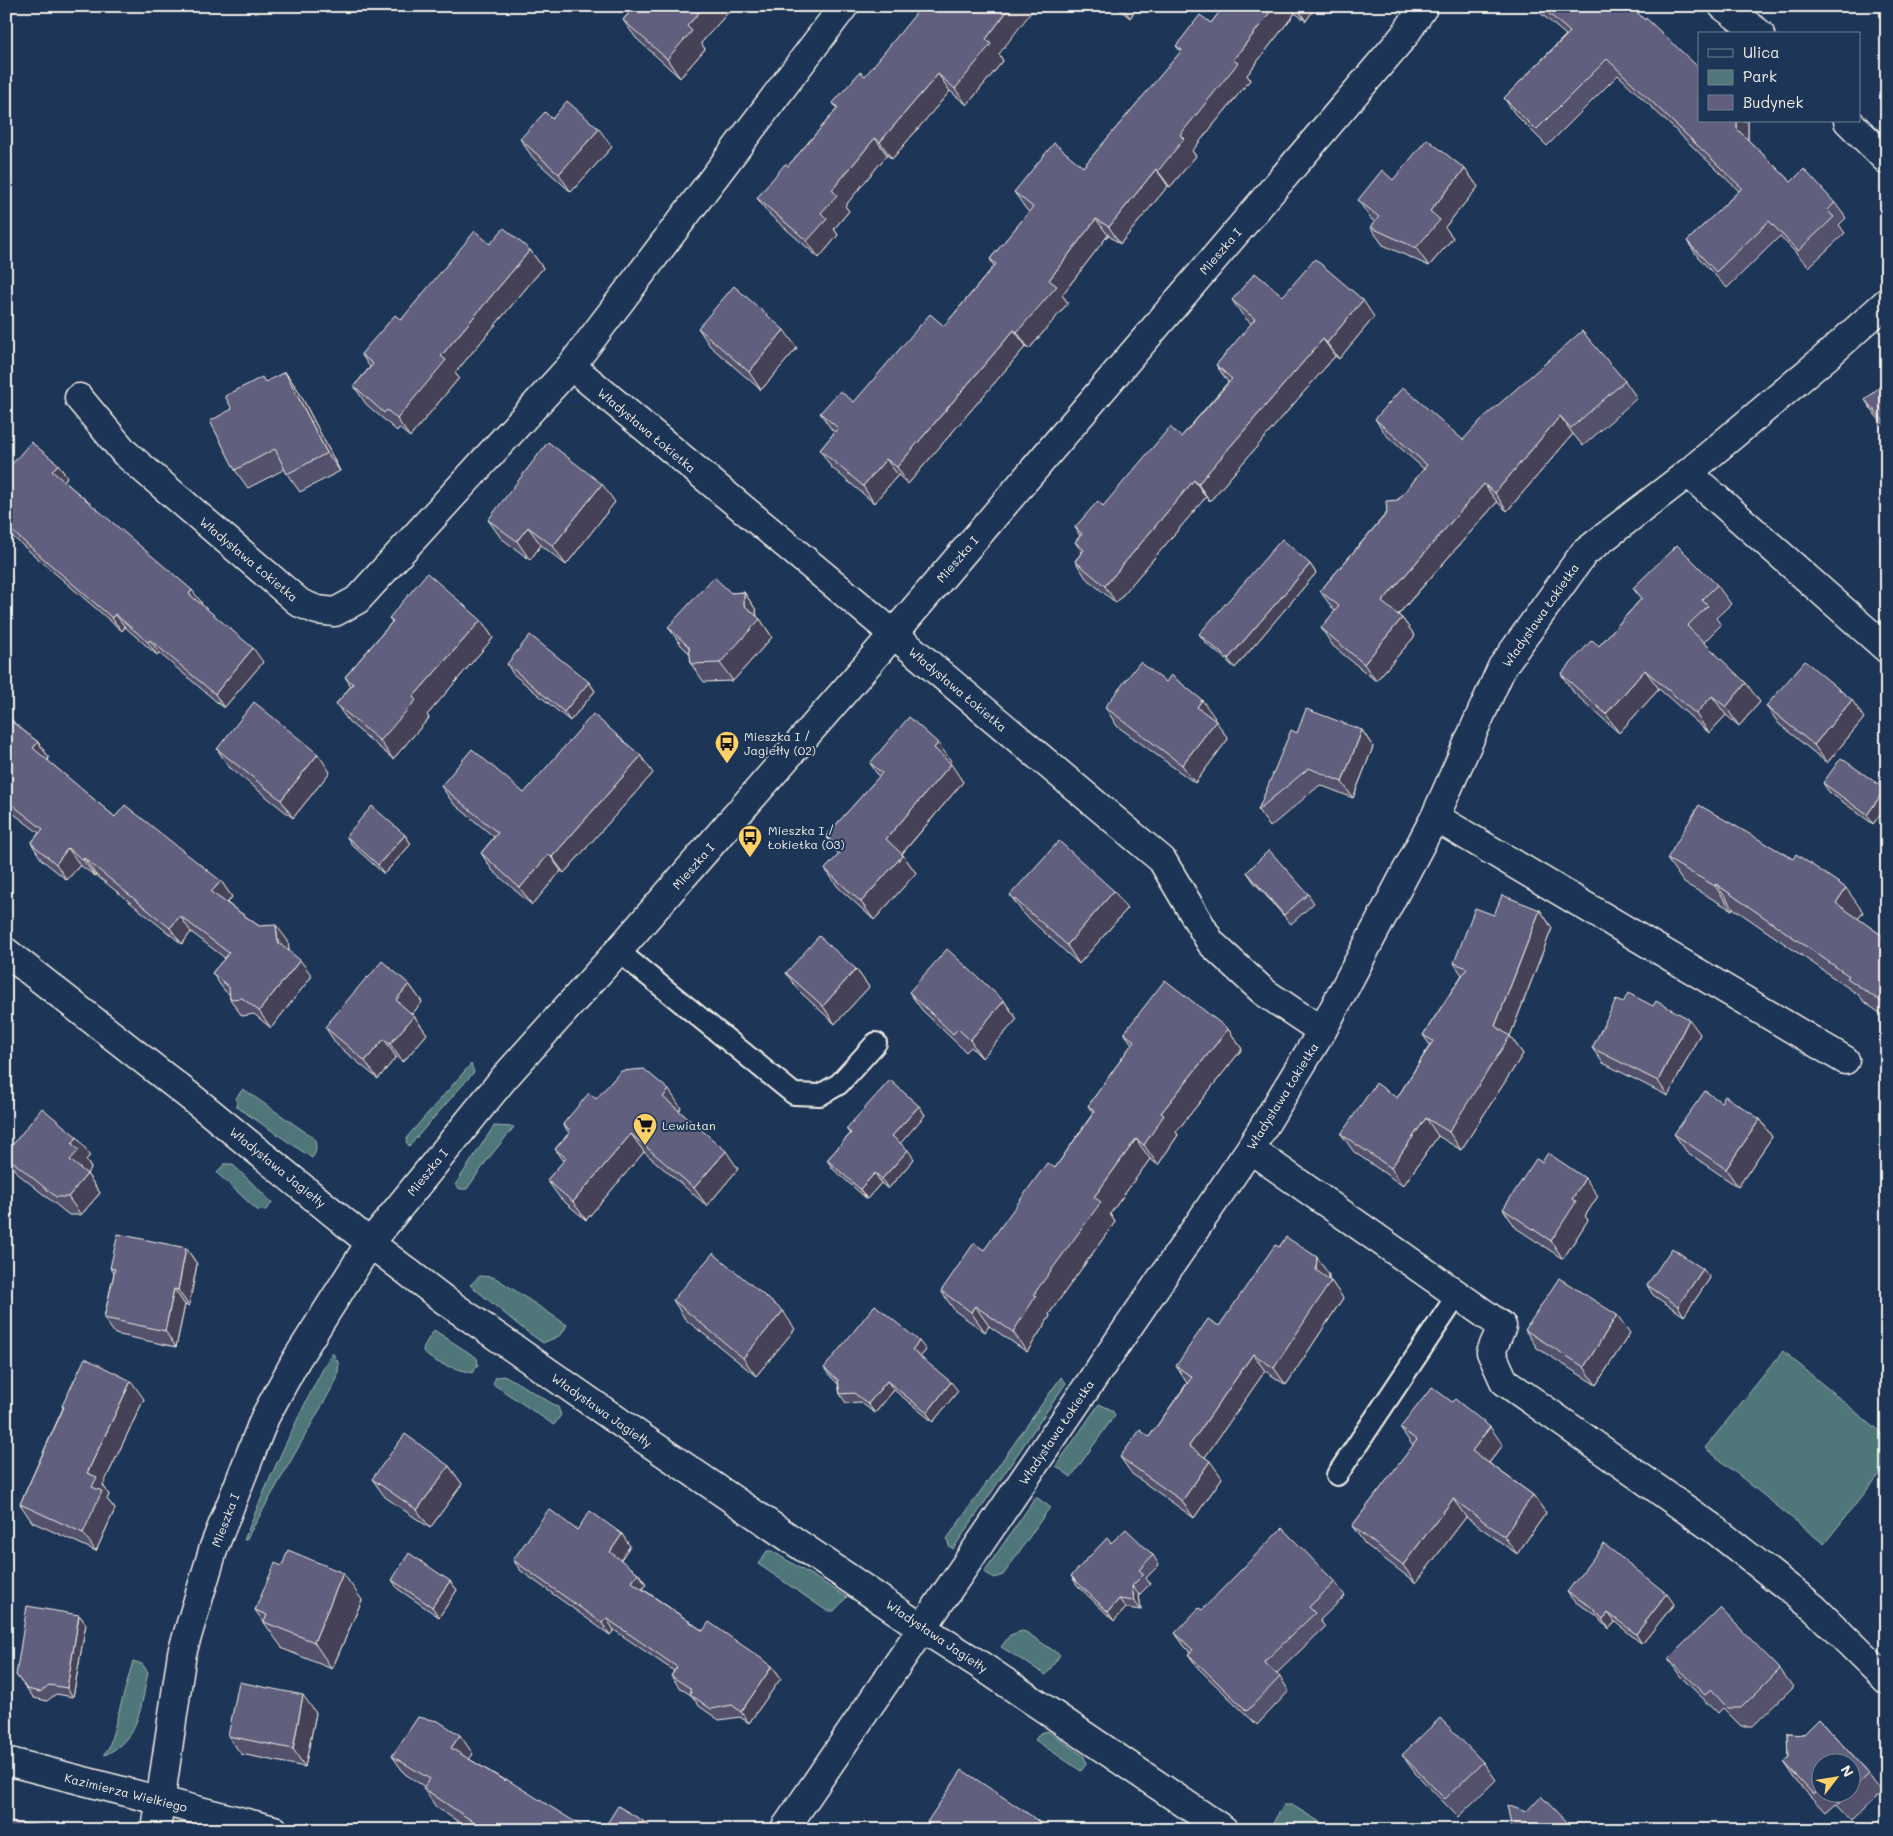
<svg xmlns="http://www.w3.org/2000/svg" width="1893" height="1836" font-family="Mali,sans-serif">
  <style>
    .green { fill: #50777a; stroke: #a2b4b1 }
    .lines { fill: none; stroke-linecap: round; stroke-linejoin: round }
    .service-casing { stroke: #f4f1e8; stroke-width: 24 }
    .minor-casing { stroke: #f4f1e8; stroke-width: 31 }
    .tertiary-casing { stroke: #f4f1e8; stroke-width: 31 }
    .service { stroke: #1d3557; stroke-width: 20 }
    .minor { stroke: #1d3557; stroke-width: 28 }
    .tertiary { stroke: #1d3557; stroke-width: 28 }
    .wall { fill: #53516c; stroke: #f4f1e8; fill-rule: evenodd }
    .shaded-wall { fill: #444258; stroke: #f4f1e8 }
    .building { fill: #615e7e; stroke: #f4f1e8 }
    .labels { text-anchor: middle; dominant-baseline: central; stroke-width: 4; stroke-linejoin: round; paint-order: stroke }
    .street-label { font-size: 12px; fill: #f4f1e8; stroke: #1d3557 }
    .poi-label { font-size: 12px; fill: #f4f1e8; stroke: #1d3557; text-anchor: start }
  </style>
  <rect width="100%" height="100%" fill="#1d3557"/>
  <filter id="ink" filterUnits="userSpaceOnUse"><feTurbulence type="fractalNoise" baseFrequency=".02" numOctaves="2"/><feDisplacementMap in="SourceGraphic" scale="10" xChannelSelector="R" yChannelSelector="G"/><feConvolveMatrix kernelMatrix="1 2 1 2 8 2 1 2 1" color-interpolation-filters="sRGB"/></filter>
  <g filter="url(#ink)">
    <path class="green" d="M471 1064 474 1072 409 1146 406 1142 407 1137Z
      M243 1089 314 1138C317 1145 317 1152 312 1158L237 1107 236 1098Z
      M494 1126 514 1127 488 1159 467 1189H460L455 1185Z
      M224 1164H232L272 1202C268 1209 266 1212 257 1210L217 1173Z
      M480 1276 493 1277 499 1280 567 1325 561 1335 543 1343 522 1328 470 1285Z
      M434 1330 477 1358 478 1365 472 1373C456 1368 433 1365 423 1351L424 1346Z
      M1783 1351 1887 1438V1465L1824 1544 1705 1448Z
      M332 1352 339 1364 337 1379 246 1540H244C270 1475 299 1413 332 1352Z
      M506 1376 558 1407 561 1415 554 1425 493 1384 496 1377Z
      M1061 1377 1066 1383 953 1549 949 1546 947 1539Z
      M1099 1404 1112 1410 1115 1415 1071 1477 1056 1466Z
      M1036 1497 1050 1507 1006 1571 1003 1575 995 1578 984 1572Z
      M767 1551H772L847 1597 834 1611H827L758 1564Z
      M1022 1631 1026 1632 1060 1655 1046 1675 1001 1647 1010 1635Z
      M133 1661 142 1664 148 1672C141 1706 140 1738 105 1755L104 1754 109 1747Z
      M1048 1731 1084 1756 1086 1764 1081 1771 1035 1740 1040 1733Z
      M1284 1805H1292L1333 1830H1274L1270 1827Z"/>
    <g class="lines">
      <defs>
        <path id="service" d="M618 951 794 1094 820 1095 839 1084 876 1043
          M1337 1475 1458 1294"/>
        <path id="minor" d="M1723 6 1760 34
          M1848 121 1887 160
          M571 366 847 595 1162 860 1211 943 1264 992 1322 1031
          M79 398 125 453 300 603 317 610 335 612 357 600 571 366 844 6
          M1688 473 1887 649
          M1435 817 1845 1060
          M6 952 206 1109 370 1243
          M1250 1149 1502 1326 1491 1352 1504 1381 1714 1529 1814 1608 1887 1680
          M6 1761 274 1830
          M784 1830 1250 1149 1322 1031 1435 817 1502 667 1584 553 1688 473 1825 358 1887 302"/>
        <path id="tertiary" d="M370 1243 443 1299 641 1437 922 1628 980 1665 1224 1830
          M156 1830 182 1653 214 1547 265 1417 296 1360 370 1243 504 1078 618 951 855 679 1404 36 1424 6"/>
      </defs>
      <use href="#service" class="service-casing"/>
      <use href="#minor" class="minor-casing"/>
      <use href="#tertiary" class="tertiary-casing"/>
      <use href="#service" class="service"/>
      <use href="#minor" class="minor"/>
      <use href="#tertiary" class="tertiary"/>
    </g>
    <path class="wall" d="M635 6H734L701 43 705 49 680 78 636 38 623 20Z
      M1115 6H1138L1130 18Z
      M1224 6H1316L1306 21 1295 13 1247 75 1250 80 1192 151 1196 156 1170 187 1168 186 1120 244 1108 235 1062 295 1068 303 1029 349 1026 346 908 484 898 475 874 503 831 467 820 450 835 432 832 430 820 413 854 402 944 326 994 266 990 259 1029 212 1026 209 1014 192 1083 167 1181 52 1176 46 1211 23Z
      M1532 6H1630L1748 121V140L1791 182 1835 203 1846 218 1839 225 1845 233 1809 267 1780 236 1727 288 1698 257 1687 241 1739 191 1618 75 1547 146 1515 114 1504 98 1566 35Z
      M999 54 1003 61 967 105 950 91 892 159 887 155 845 206 849 211 834 229 838 235 819 258 769 214 757 198 788 166 837 109 833 103 865 76Z
      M552 119 612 147 571 192 533 158 520 139Z
      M1465 169 1478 187 1445 227 1453 238 1429 266 1383 245 1370 227 1375 222 1370 218 1358 200 1393 180Z
      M490 244 530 250 543 268 455 373 459 378 410 437 399 428 397 431 366 404 354 386 370 367 361 354Z
      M1283 296 1374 317 1339 359 1335 356 1210 501 1206 497 1116 603 1086 578 1075 561 1082 552 1075 542 1080 536 1075 527 1103 506 1181 437 1228 382 1216 365 1252 324 1244 317 1232 300Z
      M698 328 797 348 761 390 710 346Z
      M285 372 298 390 340 471 300 492 287 474 285 469 248 488 235 470 232 409 266 382Z
      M1887 380V428L1876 416 1865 400Z
      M1625 381 1637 398 1583 446 1573 434 1507 511 1497 502 1398 615 1402 618 1415 636 1376 681 1333 646 1321 628 1335 611 1333 609 1320 591 1424 469 1387 436 1375 419 1463 440Z
      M6 471 67 477 64 481 202 603 201 604 263 662 224 708 159 653 157 655 125 627 122 631 6 531Z
      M615 502 566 565 541 545 530 560 501 538 488 520Z
      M1310 564 1316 573 1235 668 1206 643 1199 634Z
      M1717 585 1731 604 1716 618 1721 625 1704 642 1760 702 1739 726 1726 715 1709 733 1659 689 1619 733 1574 693 1561 674 1599 646 1641 599 1633 588Z
      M744 592 756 610 757 616 760 619 772 637 733 681 704 682 691 664 690 654 681 645 668 627 731 593Z
      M389 618 481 620 493 638 427 715 429 718 393 759 349 722 336 704 351 686 345 677 392 622Z
      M507 664 589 682 595 691 570 721 513 674Z
      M1166 682 1215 718 1214 719 1228 739 1195 783 1117 726 1105 707Z
      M1766 706 1864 718 1827 763 1779 724Z
      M6 713 15 724 38 742 49 758 48 761 115 817 221 881 232 897 227 903 259 926 288 941 289 951 312 976 271 1028 254 1014 242 1016 230 999V995L224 990 212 973 225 958 191 932 182 944 96 875 95 876 80 865 67 880 42 860 31 843 39 833 6 808Z
      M1362 730 1373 747 1353 798 1320 785 1270 827 1258 810 1297 733Z
      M217 749 330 772 293 818 229 767Z
      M951 761 949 763 963 782 902 854 916 873 874 920 838 887 825 869 839 855 826 836 879 777 870 763Z
      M653 773 564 873 561 871 532 905 492 870 481 853 494 837 453 803 441 786 524 793Z
      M1823 783 1885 789 1887 792V805L1873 824 1829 792Z
      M405 835 411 844 384 874 352 845 346 836Z
      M1667 859 1863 912 1858 919 1887 939V1018L1864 1002 1860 996 1733 908 1732 910 1684 883Z
      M1247 872 1308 894 1314 903 1291 924 1253 881Z
      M1010 895 1127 909 1079 964 1023 913Z
      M1540 910 1552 928 1510 1036 1523 1054 1461 1150 1438 1136 1403 1186 1354 1152 1341 1134 1397 1098 1430 1045 1423 1035 1462 975 1454 963 1494 915Z
      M856 969 869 987 835 1024 799 991 786 973Z
      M409 984 422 1002 412 1014 427 1034 403 1062 396 1057 378 1079 337 1045 325 1027Z
      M909 992 1004 1001 1017 1019 982 1058 971 1047 966 1052 922 1010Z
      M1623 1003 1700 1034 1668 1096 1603 1063 1592 1048Z
      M1228 1029 1242 1049 1176 1132 1178 1135 1158 1165 1150 1159 1110 1214 1115 1222 1049 1314 1050 1316 1027 1352 989 1326 985 1332 955 1311 941 1291 984 1250 1055 1168 1093 1113 1088 1106 1132 1044 1124 1033Z
      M596 1099 681 1108 679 1111 738 1169 707 1206 644 1152 586 1220 560 1198 547 1180 564 1161 555 1149 569 1133 563 1124Z
      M1721 1102 1760 1119 1772 1137 1738 1187 1687 1152 1674 1134Z
      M919 1106 925 1115 900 1143 914 1159 888 1189 881 1183 867 1199 833 1169 827 1160 850 1134 846 1129Z
      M6 1153 90 1155 86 1160 91 1168 87 1174 100 1193 81 1215H69L17 1173 6 1158Z
      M1598 1196 1585 1216 1588 1220 1563 1259 1516 1228 1503 1209Z
      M1279 1247 1329 1275V1280L1331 1281 1343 1298 1286 1385 1265 1371 1205 1457 1222 1478 1194 1518 1132 1474 1120 1457 1149 1437 1187 1383 1176 1366 1219 1326Z
      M186 1248 197 1264 189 1306 185 1305 176 1347 115 1334 104 1318 114 1273 110 1268Z
      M1710 1278 1684 1316 1653 1295 1647 1285Z
      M673 1300 795 1329 756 1376 685 1319Z
      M1525 1330 1630 1333 1596 1385 1537 1348Z
      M926 1350 920 1357 958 1391 933 1422 894 1390 875 1413 860 1402 846 1403 840 1394 838 1384 831 1377 824 1368Z
      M144 1399 103 1485 109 1495 107 1499 115 1509 96 1551 32 1522 20 1504 63 1408 62 1406Z
      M1400 1428 1503 1445 1489 1463 1533 1495 1546 1513 1517 1554 1466 1517 1416 1583 1365 1544 1352 1526 1413 1446Z
      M449 1466 462 1484 430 1528 385 1497 372 1479Z
      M577 1530 630 1546 620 1560 638 1573 646 1584 643 1589 703 1631 772 1666 781 1678 749 1723 740 1717 719 1720 699 1706 692 1696 679 1687 671 1676 674 1671 614 1630 610 1635 521 1571 513 1560Z
      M1111 1543 1153 1555 1159 1565 1146 1578 1150 1584 1139 1595 1141 1610 1126 1608 1114 1621 1077 1585 1071 1576Z
      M392 1580 450 1581 457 1590 439 1617 398 1589Z
      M1335 1582 1345 1596 1320 1620 1325 1627 1276 1674 1280 1677 1289 1691 1257 1725 1198 1668 1188 1654 1190 1652 1185 1647 1175 1633 1202 1610Z
      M1567 1592 1674 1604 1642 1644 1615 1622 1609 1629 1596 1615 1574 1601Z
      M362 1600 332 1669 283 1649 255 1610Z
      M79 1615 86 1624 73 1697 56 1694 47 1701 34 1698 16 1675Z
      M1668 1659 1780 1669 1793 1687 1753 1726H1741L1723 1708 1718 1713 1681 1677Z
      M316 1713 305 1767 241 1754 228 1736Z
      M1819 1719 1869 1774 1882 1792 1852 1821 1835 1803 1825 1812 1796 1781 1783 1762 1789 1757 1788 1733 1804 1734ZM1820 1764H1850V1794H1820Z
      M473 1754 469 1759 588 1830H471L436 1807 423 1788 425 1787 405 1774 392 1756Z
      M1402 1755 1483 1762 1496 1780 1458 1817 1415 1773Z
      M927 1822 1050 1830H932Z"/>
    <path class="shaded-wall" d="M705 6H734L701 43 705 49 680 78 667 59 687 26Z
      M1011 6H1036L999 54 1003 61 967 105 955 89 986 39Z
      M1125 6H1138L1130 18 1124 9Z
      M1275 6H1290L1295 13 1247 75 1250 80 1192 151 1196 156 1170 187 1158 171 1180 135 1233 60Z
      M1296 6H1316L1306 21Z
      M938 74 950 91 892 159 880 142Z
      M1737 121H1748V145L1737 129Z
      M599 129 612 147 571 192 559 174Z
      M875 138 887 155 845 206 849 211 834 229 838 235 819 258 807 241 832 190Z
      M1156 169 1168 186 1120 244 1109 227Z
      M1465 169 1478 187 1445 227 1453 238 1429 266 1416 248 1430 211Z
      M1096 219 1108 235 1062 295 1068 303 1029 349 1017 332 1049 280Z
      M530 250 543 268 455 373 459 378 410 437 397 419 441 356Z
      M1363 300 1374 317 1339 359 1327 343Z
      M784 330 797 348 761 390 749 372Z
      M1014 330 1026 346 908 484 897 467Z
      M1323 339 1335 356 1210 501 1198 484Z
      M285 372 298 390 340 471 327 453Z
      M1560 416 1573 434 1507 511 1495 493Z
      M886 459 898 475 874 503 863 486Z
      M58 464 67 477 61 484 52 471Z
      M1194 480 1206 497 1116 603 1105 586Z
      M602 484 615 502 566 565 553 546Z
      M1484 484 1497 502 1394 619 1382 602Z
      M528 527 541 545 530 560 517 541Z
      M1310 564 1316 573 1235 668 1228 659Z
      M192 590 202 603 198 608 189 594Z
      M744 592 756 610 757 622 760 619 772 637 733 681 720 663 744 605Z
      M115 614 125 627 122 631 112 618Z
      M1402 618 1415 636 1376 681 1364 664Z
      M481 620 493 638 427 715 429 718 393 759 380 741 413 697Z
      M150 640 159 653 157 655 148 642Z
      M253 648 263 662 224 708 215 694Z
      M1645 670 1659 689 1619 733 1606 714Z
      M589 682 595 691 570 721 564 712Z
      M1746 683 1760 702 1739 726 1726 707Z
      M1712 696 1726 715 1709 733 1696 714Z
      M1202 700 1215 718 1210 725 1197 707Z
      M1852 700 1864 718 1827 763 1814 745Z
      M8 714 20 731 6 718Z
      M1216 721 1228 739 1195 783 1182 765Z
      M1362 730 1373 747 1353 798 1342 782Z
      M38 742 49 758 44 765 33 748Z
      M938 743 951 761 946 766 934 748Z
      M318 754 330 772 293 818 281 800Z
      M641 756 653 773 564 873 552 857Z
      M951 764 963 782 899 857 886 839Z
      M1885 789 1887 792V805L1873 824 1867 815Z
      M405 835 411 844 384 874 378 865Z
      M68 848 80 865 67 880 56 864Z
      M549 854 561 871 532 905 520 888Z
      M903 855 916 873 874 920 861 902Z
      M84 858 96 875 95 876 83 860Z
      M221 881 232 897 223 908 211 892Z
      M1716 884 1733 908 1732 910 1715 886Z
      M1846 888 1863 912 1852 927 1836 903Z
      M1114 891 1127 909 1079 964 1067 945Z
      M1540 910 1552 928 1510 1036 1523 1054 1461 1150 1449 1132 1495 1026Z
      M180 916 191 932 182 944 170 928Z
      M276 925 288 941 290 959 278 942Z
      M300 960 312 976 271 1028 259 1011Z
      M856 969 869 987 835 1024 823 1006Z
      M409 984 422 1002 408 1019 396 1000Z
      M1004 1001 1017 1019 982 1058 970 1040Z
      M414 1016 427 1034 403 1062 390 1044Z
      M1689 1019 1700 1034 1668 1096 1658 1081Z
      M1228 1029 1242 1049 1176 1132 1178 1135 1158 1165 1144 1145 1161 1113Z
      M384 1039 396 1057 378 1079 365 1061Z
      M669 1090 681 1108 675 1115 663 1097Z
      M919 1106 925 1115 899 1145 892 1136Z
      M1426 1118 1438 1136 1403 1186 1391 1168Z
      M1760 1119 1772 1137 1738 1187 1726 1169Z
      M631 1134 644 1152 586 1220 573 1202Z
      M77 1137 90 1155 86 1160 91 1168 83 1178 70 1160 72 1144Z
      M1136 1139 1150 1159 1110 1214 1115 1222 1049 1314 1050 1316 1027 1352 1013 1332 1034 1294 1094 1197Z
      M908 1150 914 1159 888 1189 882 1179Z
      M726 1151 738 1169 707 1206 694 1188Z
      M875 1173 881 1183 867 1199 860 1189Z
      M87 1174 100 1193 81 1215 68 1197Z
      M1585 1178 1598 1196 1585 1216 1588 1220 1563 1259 1551 1241 1572 1199Z
      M186 1248 197 1264 189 1306 178 1290Z
      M1317 1257 1329 1275 1328 1285 1331 1281 1343 1298 1286 1385 1274 1368 1316 1270Z
      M1703 1269 1710 1278 1684 1316 1678 1306Z
      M174 1289 185 1305 176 1347 165 1331Z
      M975 1306 989 1326 985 1332 971 1312Z
      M783 1311 795 1329 756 1376 743 1358Z
      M1617 1315 1630 1333 1596 1385 1584 1367Z
      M919 1341 926 1350 918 1360 912 1350Z
      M1253 1354 1265 1371 1201 1463 1189 1446Z
      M131 1381 144 1399 103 1485 109 1495 107 1499 115 1509 96 1551 83 1533 92 1487 87 1473Z
      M887 1381 894 1390 875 1413 868 1404Z
      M951 1382 958 1391 933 1422 927 1413Z
      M1490 1427 1503 1445 1484 1469 1472 1451Z
      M1210 1461 1222 1478 1194 1518 1182 1501Z
      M449 1466 462 1484 430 1528 417 1510Z
      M1533 1495 1546 1513 1517 1554 1504 1536Z
      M1453 1499 1466 1517 1416 1583 1403 1565Z
      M622 1534 630 1546 618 1564 610 1552Z
      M343 1573 362 1600 332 1669 314 1642Z
      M638 1573 646 1584 640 1593 632 1582Z
      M450 1581 457 1590 439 1617 432 1607Z
      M1132 1586 1139 1595 1141 1610 1134 1601Z
      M1667 1594 1674 1604 1642 1644 1636 1634Z
      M1119 1599 1126 1608 1114 1621 1108 1612Z
      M1608 1613 1615 1622 1609 1629 1603 1619Z
      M79 1615 86 1624 73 1697 67 1688Z
      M606 1618 614 1630 610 1635 602 1623Z
      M772 1666 781 1678 749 1723 741 1712Z
      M303 1695 316 1713 305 1767 293 1749Z
      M460 1735 473 1754 464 1766 451 1748Z
      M648 1824 651 1830H644Z"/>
    <path class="building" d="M635 6H705L687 26 692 31 667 59 623 20Z
      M922 6H1011L986 39 991 44 955 89 938 74 880 142 875 138 832 190 837 195 821 213 827 219 807 241 757 198 785 164 788 166 838 108 833 103 860 72 865 76Z
      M1224 6H1275L1233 60 1238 63 1180 135 1184 139 1158 171 1156 169 1109 227 1096 219 1049 280 1057 286 1017 332 1014 330 897 467 886 459 863 486 820 450 838 428 820 413 840 391 854 402 930 314 944 326 996 264 990 259 1033 207 1014 192 1054 143 1083 167 1182 50 1176 46 1200 15 1211 23Z
      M1540 6H1630L1645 20 1646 18 1699 68V121H1737V129L1791 182 1804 169 1835 203 1827 210 1834 217 1798 251 1769 221 1716 272 1687 241 1742 188 1607 59 1536 130 1504 98 1570 32Z
      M567 101 599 129 559 174 520 139 545 112 552 119Z
      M1427 139 1465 169 1430 211 1440 220 1416 248 1370 227 1379 217 1358 200 1382 170 1393 180Z
      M504 228 530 250 441 356 446 360 397 419 387 410 384 413 354 386 373 364 361 354 395 315 401 320 475 231 490 244Z
      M1315 259 1363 300 1327 343 1323 339 1198 484 1194 480 1105 586 1075 561 1084 550 1075 542 1082 534 1075 527 1098 501 1103 506 1170 427 1181 437 1232 379 1216 365 1255 319 1232 300 1255 273 1283 296Z
      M734 286 784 330 749 372 698 328Z
      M1582 331 1625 381 1571 428 1560 416 1495 493 1484 484 1382 602 1402 618 1364 664 1321 628 1339 606 1320 591 1387 513 1386 501 1398 500 1427 465 1375 419 1403 387 1463 440 1481 420Z
      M285 372 327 453 287 474 275 449 235 470 210 421 232 409 225 396 262 377 265 382Z
      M1887 380V425L1865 400Z
      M31 442 58 464 52 471 192 590 189 594 253 648 215 694 150 640 148 642 115 614 112 618 6 526V471Z
      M548 442 602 484 553 546 528 527 517 541 488 520Z
      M1282 539 1310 564 1228 659 1199 634Z
      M1677 545 1717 585 1702 600 1708 606 1687 626 1746 683 1726 707 1712 696 1696 714 1645 670 1606 714 1561 674 1592 640 1599 646 1642 598 1633 588Z
      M427 573 481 620 413 697 416 700 380 741 336 704 353 684 345 677 393 621 389 618Z
      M714 577 731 593 744 592V605L760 619 720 663 691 664 689 647 668 627Z
      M530 635 589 682 564 712 507 664Z
      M1805 661 1852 700 1814 745 1766 706Z
      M1140 662 1166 682 1171 675 1202 700 1197 707 1216 721 1182 765 1105 707Z
      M254 702 318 754 281 800 217 749Z
      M1306 709 1362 730 1342 782 1309 768 1258 810 1291 730 1297 733Z
      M593 714 641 756 552 857 549 854 520 888 481 853 498 833 441 786 472 749 524 793Z
      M6 717 38 742 33 748 115 817 125 805 221 881 211 892 259 926 276 925 278 942 300 960 259 1011 242 998 230 999 229 987 212 973 229 953 180 916 170 928 84 858 83 860 68 848 56 864 31 843 43 829 6 800Z
      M909 717 938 743 934 748 951 764 886 839 903 855 861 902 825 869 842 851 826 836 882 773 870 763Z
      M1841 758 1885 789 1867 815 1823 783Z
      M1699 805 1793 859 1796 854 1846 888 1836 903 1887 939V1006L1847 978 1849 976 1716 884 1715 886 1667 859Z
      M372 806 405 835 378 865 346 836Z
      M1059 841 1114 891 1067 945 1010 895Z
      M1269 850 1308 894 1284 915 1247 872Z
      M1502 895 1540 910 1495 1026 1510 1036 1449 1132 1426 1118 1391 1168 1341 1134 1376 1083 1397 1098 1433 1041 1423 1035 1467 968 1454 963 1475 908 1494 915Z
      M819 936 856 969 823 1006 786 973Z
      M947 949 1004 1001 970 1040 958 1029 953 1034 909 992Z
      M382 961 409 984 396 1000 414 1016 390 1044 384 1039 365 1061 325 1027 367 977 368 978Z
      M1165 980 1228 1029 1161 1113 1164 1115 1144 1145 1136 1139 1094 1197 1101 1202 1034 1294 1036 1296 1013 1332 975 1306 971 1312 941 1291 974 1243 984 1250 1047 1163 1055 1168 1095 1111 1088 1106 1134 1041 1124 1033Z
      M1628 993 1653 1006 1656 1001 1689 1019 1658 1081 1592 1048 1616 1000 1623 1003Z
      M644 1069 669 1090 663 1097 726 1151 694 1188 631 1134 573 1202 547 1180 566 1158 555 1149 571 1131 563 1124 589 1093 596 1099 621 1071Z
      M890 1080 919 1106 892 1136 908 1150 882 1179 875 1173 860 1189 827 1160 851 1133 846 1129Z
      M1705 1091 1721 1102 1725 1096 1760 1119 1726 1169 1674 1134Z
      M42 1108 77 1137 72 1144 79 1150 70 1160 87 1174 68 1197H56L6 1156V1153Z
      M1548 1153 1585 1178 1572 1199 1576 1202 1551 1241 1503 1209 1536 1159 1542 1162Z
      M118 1234 186 1248 178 1290 174 1289 165 1331 104 1318 115 1269 110 1268Z
      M1286 1237 1317 1257 1316 1270 1331 1281 1274 1368 1253 1354 1189 1446 1210 1461 1182 1501 1120 1457 1140 1430 1149 1437 1192 1377 1176 1366 1208 1319 1219 1326 1275 1245 1279 1247Z
      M1672 1248 1703 1269 1678 1306 1647 1285Z
      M713 1253 783 1311 743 1358 673 1300Z
      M1559 1278 1617 1315 1584 1367 1525 1330Z
      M875 1305 919 1341 912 1350 951 1382 927 1413 887 1381 868 1404 854 1393 840 1394 838 1380 824 1368Z
      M85 1358 131 1381 87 1473 97 1477 92 1487 102 1491 83 1533 20 1504 64 1407 62 1406Z
      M1432 1387 1452 1402 1455 1399 1490 1427 1472 1451 1533 1495 1504 1536 1453 1499 1403 1565 1352 1526 1417 1440 1400 1428Z
      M405 1434 449 1466 417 1510 372 1479Z
      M549 1509 577 1530 590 1511 622 1534 610 1552 638 1573 632 1582 703 1631 709 1622 772 1666 741 1712 732 1705 711 1709 691 1695 690 1688 671 1676 677 1667 606 1618 602 1623 513 1560Z
      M1282 1528 1335 1582 1309 1607 1315 1613 1264 1662 1280 1677 1247 1711 1188 1654 1193 1650 1175 1633 1199 1608 1202 1610Z
      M1126 1529 1153 1555 1139 1570 1144 1574 1132 1586 1134 1601 1119 1599 1108 1612 1071 1576 1107 1538 1111 1543Z
      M1604 1544 1667 1594 1636 1634 1608 1613 1603 1619 1590 1606 1567 1592Z
      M288 1550 343 1573 314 1642 264 1622 267 1615 255 1610 275 1563 282 1566Z
      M409 1553 450 1581 432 1607 392 1580Z
      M27 1606 79 1615 67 1688 49 1685 40 1692 27 1689 16 1675Z
      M1720 1608 1780 1669 1741 1708H1728L1711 1690 1705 1695 1668 1659Z
      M239 1682 303 1695 293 1749 228 1736Z
      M418 1717 438 1721 460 1735 451 1748 505 1781 506 1779 588 1830H476L475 1829 478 1825 423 1788 430 1779 392 1756Z
      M1440 1718 1483 1762 1445 1799 1402 1755Z
      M1819 1719 1869 1774 1850 1792V1764H1820V1786L1813 1794 1783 1762 1789 1757 1788 1733 1804 1734Z
      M962 1770 1030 1815 1050 1830H938L927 1822Z
      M1830 1794H1849L1839 1803Z
      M1541 1796 1574 1830H1507L1511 1825 1507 1805 1526 1812Z
      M618 1806 648 1824 644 1830H603Z
      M6 1822 54 1827V1830H6Z"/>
  </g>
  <defs>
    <symbol id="bus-pin" viewBox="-11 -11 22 30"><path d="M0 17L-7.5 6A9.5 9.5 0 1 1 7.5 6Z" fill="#ffd166" stroke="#1d3557"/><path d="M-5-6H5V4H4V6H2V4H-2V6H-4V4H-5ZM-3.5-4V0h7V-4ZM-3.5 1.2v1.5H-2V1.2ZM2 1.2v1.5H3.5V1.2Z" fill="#111"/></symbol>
    <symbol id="supermarket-pin" viewBox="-11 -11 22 30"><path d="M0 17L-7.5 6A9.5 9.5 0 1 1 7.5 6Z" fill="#ffd166" stroke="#1d3557"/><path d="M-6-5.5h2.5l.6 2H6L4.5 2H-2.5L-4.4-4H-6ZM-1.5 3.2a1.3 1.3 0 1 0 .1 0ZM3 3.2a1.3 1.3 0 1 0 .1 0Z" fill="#111"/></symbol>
  </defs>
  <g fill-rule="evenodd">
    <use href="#bus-pin" x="713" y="729" width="28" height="38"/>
    <use href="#bus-pin" x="736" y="823" width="28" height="38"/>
    <use href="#supermarket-pin" x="631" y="1111" width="28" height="38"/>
  </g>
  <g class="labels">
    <g class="street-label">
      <text transform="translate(1220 251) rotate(-49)">Mieszka I</text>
      <text transform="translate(647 430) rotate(40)">Władysława Łokietka</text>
      <text transform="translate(249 559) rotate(40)">Władysława Łokietka</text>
      <text transform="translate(957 559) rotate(-49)">Mieszka I</text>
      <text transform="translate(1540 615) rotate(-55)">Władysława Łokietka</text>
      <text transform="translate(958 689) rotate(40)">Władysława Łokietka</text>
      <text transform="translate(693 866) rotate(-49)">Mieszka I</text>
      <text transform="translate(1282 1096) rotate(-58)">Władysława Łokietka</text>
      <text transform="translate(278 1167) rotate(39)">Władysława Jagiełły</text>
      <text transform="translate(427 1172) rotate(-51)">Mieszka I</text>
      <text transform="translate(602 1410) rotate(35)">Władysława Jagiełły</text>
      <text transform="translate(1056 1432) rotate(-56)">Władysława Łokietka</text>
      <text transform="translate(225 1520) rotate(-69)">Mieszka I</text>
      <text transform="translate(937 1636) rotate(34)">Władysława Jagiełły</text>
      <text transform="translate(126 1792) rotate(14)">Kazimierza Wielkiego</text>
    </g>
    <g class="poi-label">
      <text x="744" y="736">Mieszka I /<tspan x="744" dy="14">Jagiełły (02)</tspan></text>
      <text x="768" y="830">Mieszka I /<tspan x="768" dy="14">Łokietka (03)</tspan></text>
      <text x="662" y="1125">Lewiatan</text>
    </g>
  </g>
  <rect width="1893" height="1836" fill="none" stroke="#1d3557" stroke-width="25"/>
  <rect x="12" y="12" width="1868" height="1811" fill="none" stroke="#f4f1e8" stroke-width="2" filter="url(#ink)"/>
  <rect x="1698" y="32" width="162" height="90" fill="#1d3557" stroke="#738091"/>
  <rect x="1708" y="49" width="25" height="8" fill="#1d3557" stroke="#738091"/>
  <text x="1743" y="58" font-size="15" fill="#f4f1e8">Ulica</text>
  <rect x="1708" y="70" width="25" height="15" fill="#50777a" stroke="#738091"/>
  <text x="1743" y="82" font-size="15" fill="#f4f1e8">Park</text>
  <rect x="1708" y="95" width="25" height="15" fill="#615e7e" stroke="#738091"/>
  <text x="1743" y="108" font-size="15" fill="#f4f1e8">Budynek</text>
  <g transform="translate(1836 1778) rotate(59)"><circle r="24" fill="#1d3557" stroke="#738091"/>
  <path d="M0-4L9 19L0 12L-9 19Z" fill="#ffd166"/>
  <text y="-8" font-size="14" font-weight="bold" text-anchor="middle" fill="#f4f1e8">N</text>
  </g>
</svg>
